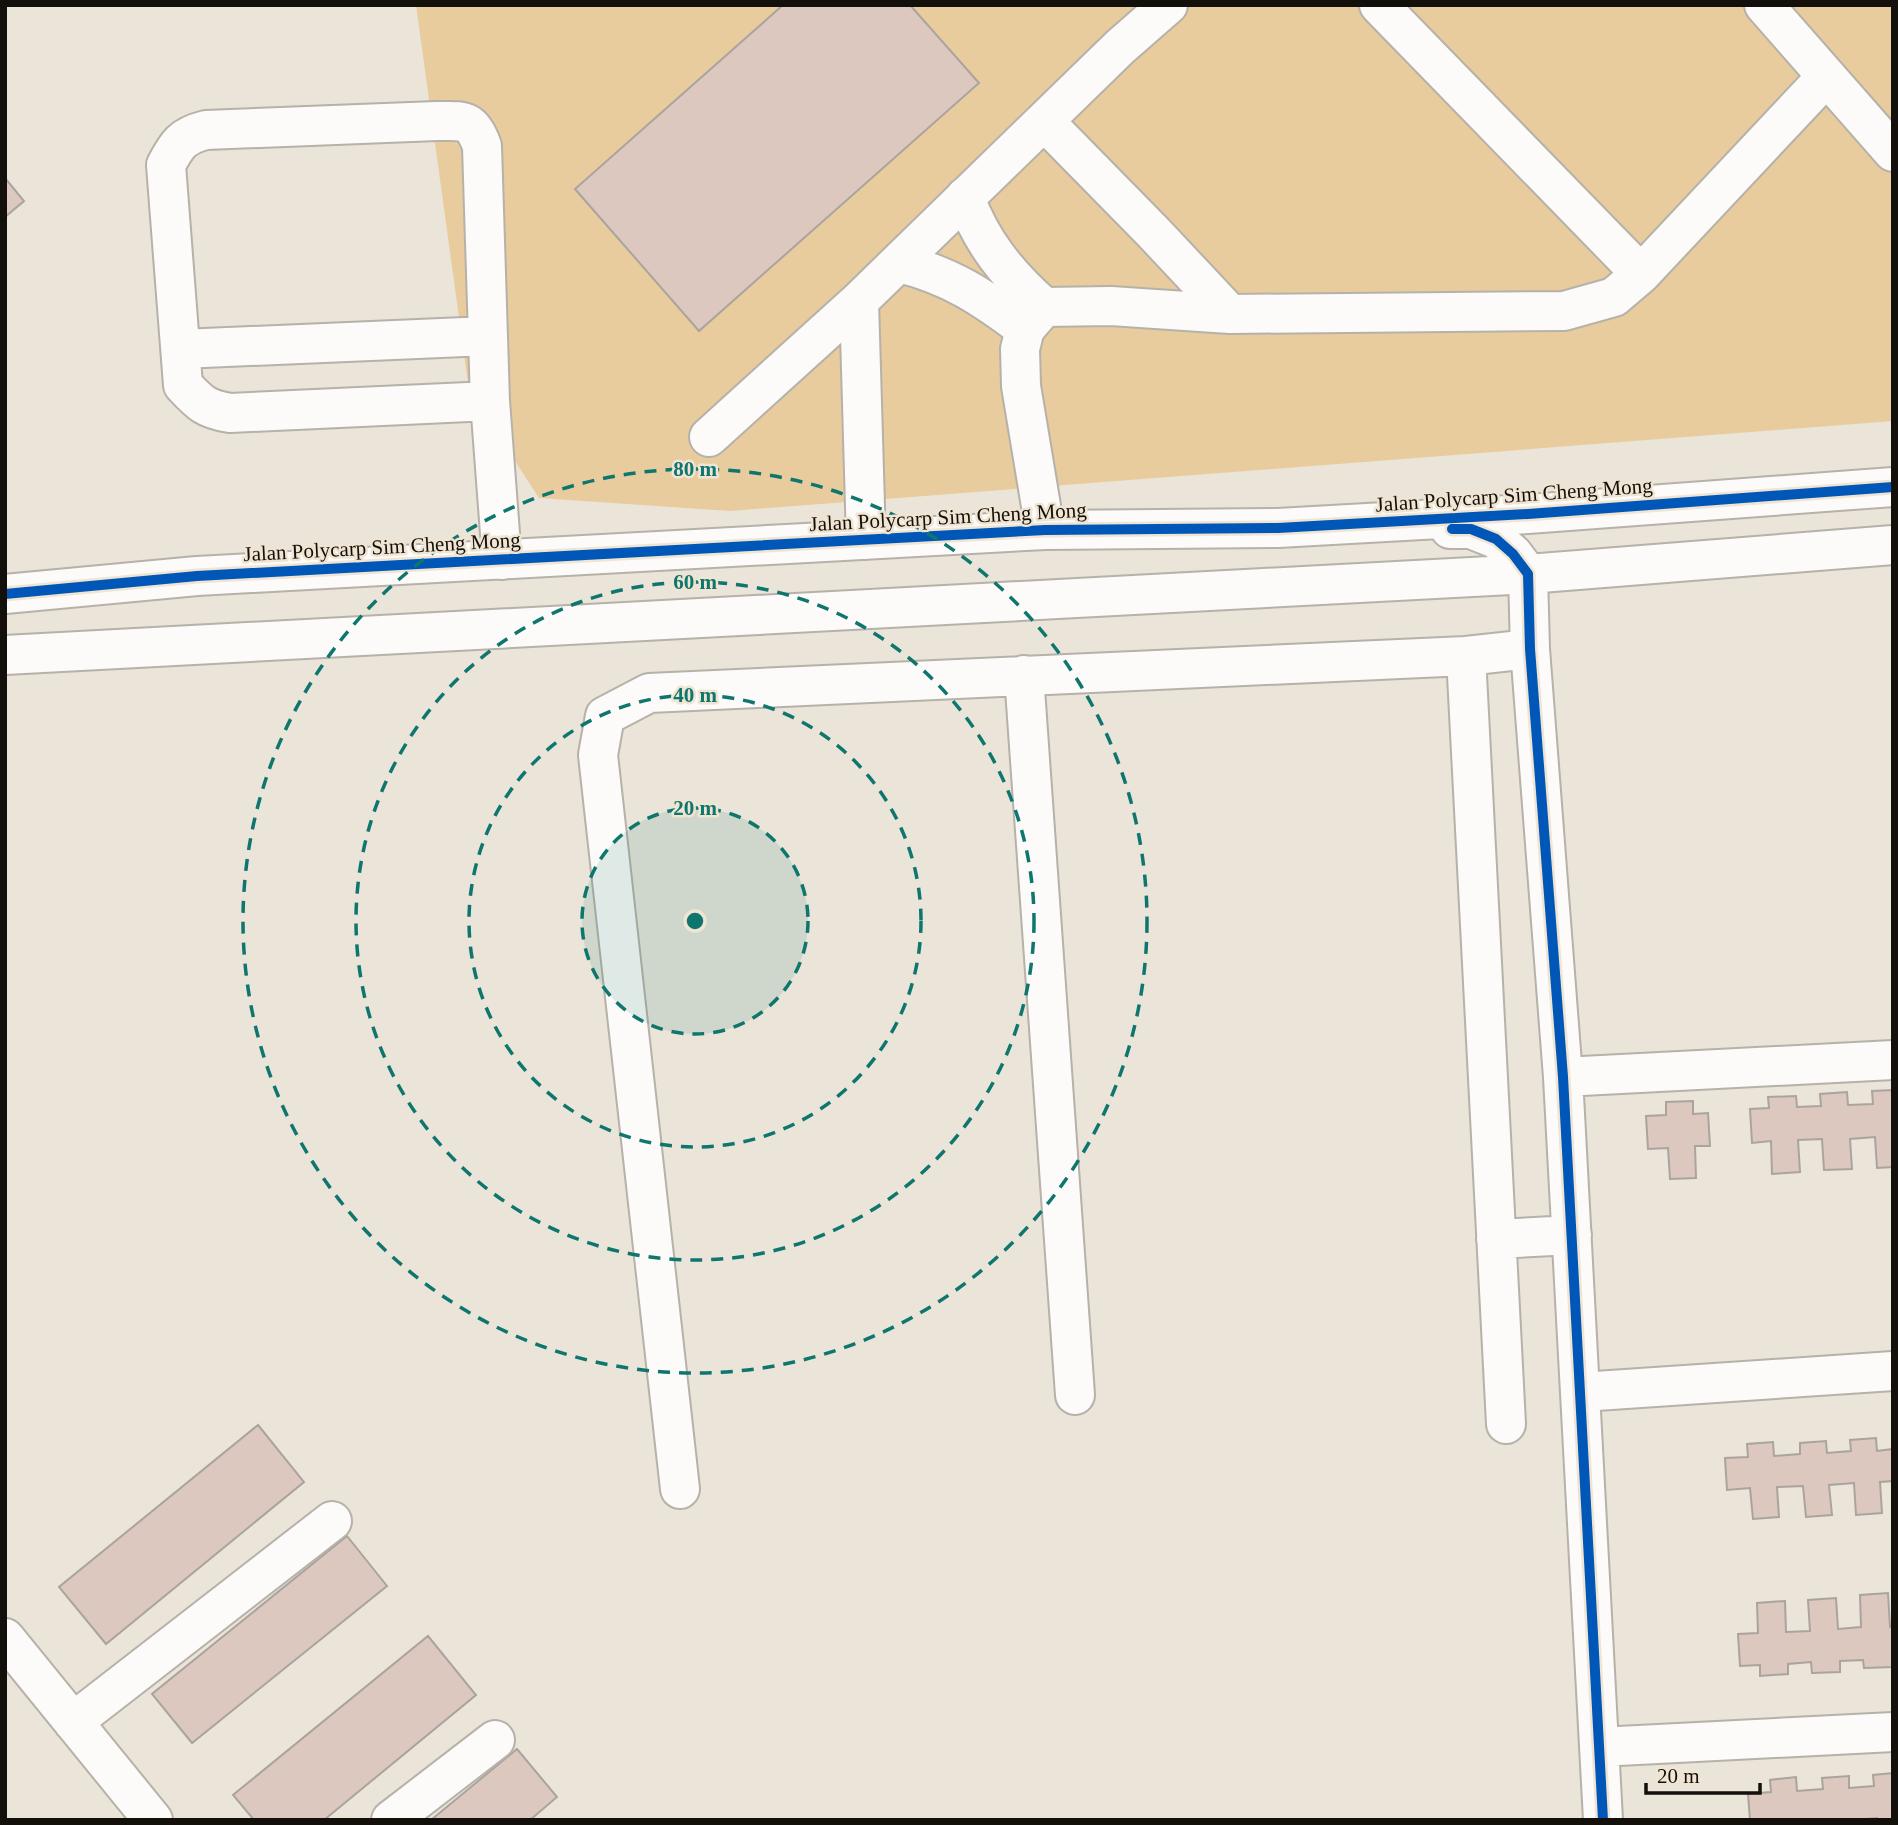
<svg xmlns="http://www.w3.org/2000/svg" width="1898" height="1825" font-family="'Times New Roman',serif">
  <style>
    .green { fill: #e8cc9d }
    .building { fill: #ddc8c0; stroke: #aaa49e; stroke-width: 2 }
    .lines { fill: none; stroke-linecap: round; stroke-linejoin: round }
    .minor-casing { stroke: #b6b1a9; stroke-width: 42 }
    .minor { stroke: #fcfbf9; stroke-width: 38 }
    .cycleway-casing { stroke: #f0e5d3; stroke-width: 15 }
    .cycleway { stroke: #0057b8; stroke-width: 10 }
    .ring { fill: none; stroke: #0f766e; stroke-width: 3.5; stroke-dasharray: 12 9 }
    .labels { text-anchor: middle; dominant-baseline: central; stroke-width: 5; stroke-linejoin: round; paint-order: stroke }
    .street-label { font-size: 21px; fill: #130f0a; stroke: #f0e5d3 }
    .centre { fill: #0f766e; stroke: #f0e5d3; stroke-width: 3.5 }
    .ring-label { font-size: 21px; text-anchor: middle; font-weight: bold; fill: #0f766e; stroke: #f0e5d3; stroke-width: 5; stroke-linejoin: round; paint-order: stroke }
  </style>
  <rect width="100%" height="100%" fill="#eae4d9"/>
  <path class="green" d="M416 5H1893V421L730 511 539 498 469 390Z"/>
  <path class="building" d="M783 5H910L979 83 699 331 575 189Z
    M5 178 24 201 5 217Z
    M1893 1090V1167L1877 1168 1875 1137 1850 1139 1852 1169 1824 1170 1822 1139 1798 1140 1800 1172 1772 1174 1771 1141 1752 1143 1750 1109 1769 1108 1768 1097 1796 1096 1797 1107 1821 1106 1820 1094 1847 1092 1848 1105 1873 1104 1872 1091Z
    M1693 1101V1114L1708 1113 1710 1146H1695L1696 1178 1670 1179 1668 1148 1648 1149 1646 1116 1666 1115V1102Z
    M258 1425 304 1482 106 1644 59 1587Z
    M1876 1438 1877 1451 1893 1449V1481L1880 1482 1882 1513 1856 1515 1854 1483 1829 1485 1832 1515 1806 1517 1803 1486 1777 1487 1779 1517 1753 1519 1750 1488 1727 1490 1725 1458 1748 1457 1747 1444 1773 1442 1774 1456 1800 1454V1443L1826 1441 1827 1453 1851 1451 1850 1440Z
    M347 1536 387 1586 192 1743 152 1694Z
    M1888 1593 1890 1627 1893 1626 1892 1667 1864 1668 1863 1660 1840 1661V1672L1812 1673 1811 1662 1788 1664V1674L1760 1676V1665L1740 1666 1738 1634 1758 1633 1757 1603 1785 1601 1786 1632 1810 1631 1808 1600 1836 1598 1838 1629 1861 1627 1860 1595Z
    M428 1636 476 1695 324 1820H254L233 1795Z
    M517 1749 557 1797 530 1820H431Z
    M1893 1773V1820H1877V1818L1853 1820H1750L1748 1794 1771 1792 1770 1780 1796 1777 1797 1791 1823 1789 1822 1778 1849 1776V1788L1874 1786 1873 1775Z"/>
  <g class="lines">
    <defs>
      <path id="minor" d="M1379 5 1641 274
        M1764 5 1893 152
        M1044 121 1154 233 1230 314
        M965 197C981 242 1008 275 1044 307
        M899 263C950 275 984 298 1025 329
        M859 301 866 540
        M181 349 488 336
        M490 401 230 413C205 409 200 403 183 385L166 165C177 144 182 136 206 130L437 121C464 121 472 118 482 146L490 401 502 560
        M709 437 859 301 1120 47 1168 5
        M1450 529H1471L1496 539 1513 554 1528 574 1530 649 1563 1077 1603 1820
        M1045 530 1021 386 1020 349 1025 329 1044 307 1111 306 1230 314 1564 311 1614 297 1641 274 1826 77
        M5 594 197 576 1045 530 1278 528 1528 514 1893 487
        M5 655 1528 574 1893 545
        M1466 656 1506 1424
        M1024 675 1075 1395
        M1563 1077 1893 1060
        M1496 1239 1572 1235
        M1581 1392 1893 1371
        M680 1489 598 755 605 716 649 693 1466 656 1530 649
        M5 1638 153 1820
        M73 1722 332 1521
        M1599 1747 1893 1732
        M391 1820 495 1740"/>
    </defs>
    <use href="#minor" class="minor-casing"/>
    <use href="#minor" class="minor"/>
    <defs>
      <path id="cycleway" d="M1452 529H1471L1496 539 1513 554 1528 574 1530 649 1563 1077 1603 1820
        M5 594 197 576 1045 530 1278 528 1528 514 1893 487"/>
    </defs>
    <use href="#cycleway" class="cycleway-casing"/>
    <use href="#cycleway" class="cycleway"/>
  </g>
  <circle cx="695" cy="921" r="113" fill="#0f766e" fill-opacity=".12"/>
  <g class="ring">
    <circle cx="695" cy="921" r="113"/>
    <circle cx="695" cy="921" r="226"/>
    <circle cx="695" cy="921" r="339"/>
    <circle cx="695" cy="921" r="452"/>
  </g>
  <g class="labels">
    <g class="street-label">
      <text transform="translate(1514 495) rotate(-4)">Jalan Polycarp Sim Cheng Mong</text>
      <text transform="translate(948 517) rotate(-3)">Jalan Polycarp Sim Cheng Mong</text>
      <text transform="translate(382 547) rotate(-3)">Jalan Polycarp Sim Cheng Mong</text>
    </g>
  </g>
  <circle cx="695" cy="921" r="10" class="centre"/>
  <g class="ring-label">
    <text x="695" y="476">80 m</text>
    <text x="695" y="589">60 m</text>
    <text x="695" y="702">40 m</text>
    <text x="695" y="815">20 m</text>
  </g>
  <rect width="1898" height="1825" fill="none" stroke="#130f0a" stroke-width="14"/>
  <path d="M1646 1783v10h114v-10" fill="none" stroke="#130f0a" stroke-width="3.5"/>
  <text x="1657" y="1783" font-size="21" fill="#130f0a" stroke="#f0e5d3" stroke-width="5" paint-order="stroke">20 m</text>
</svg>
